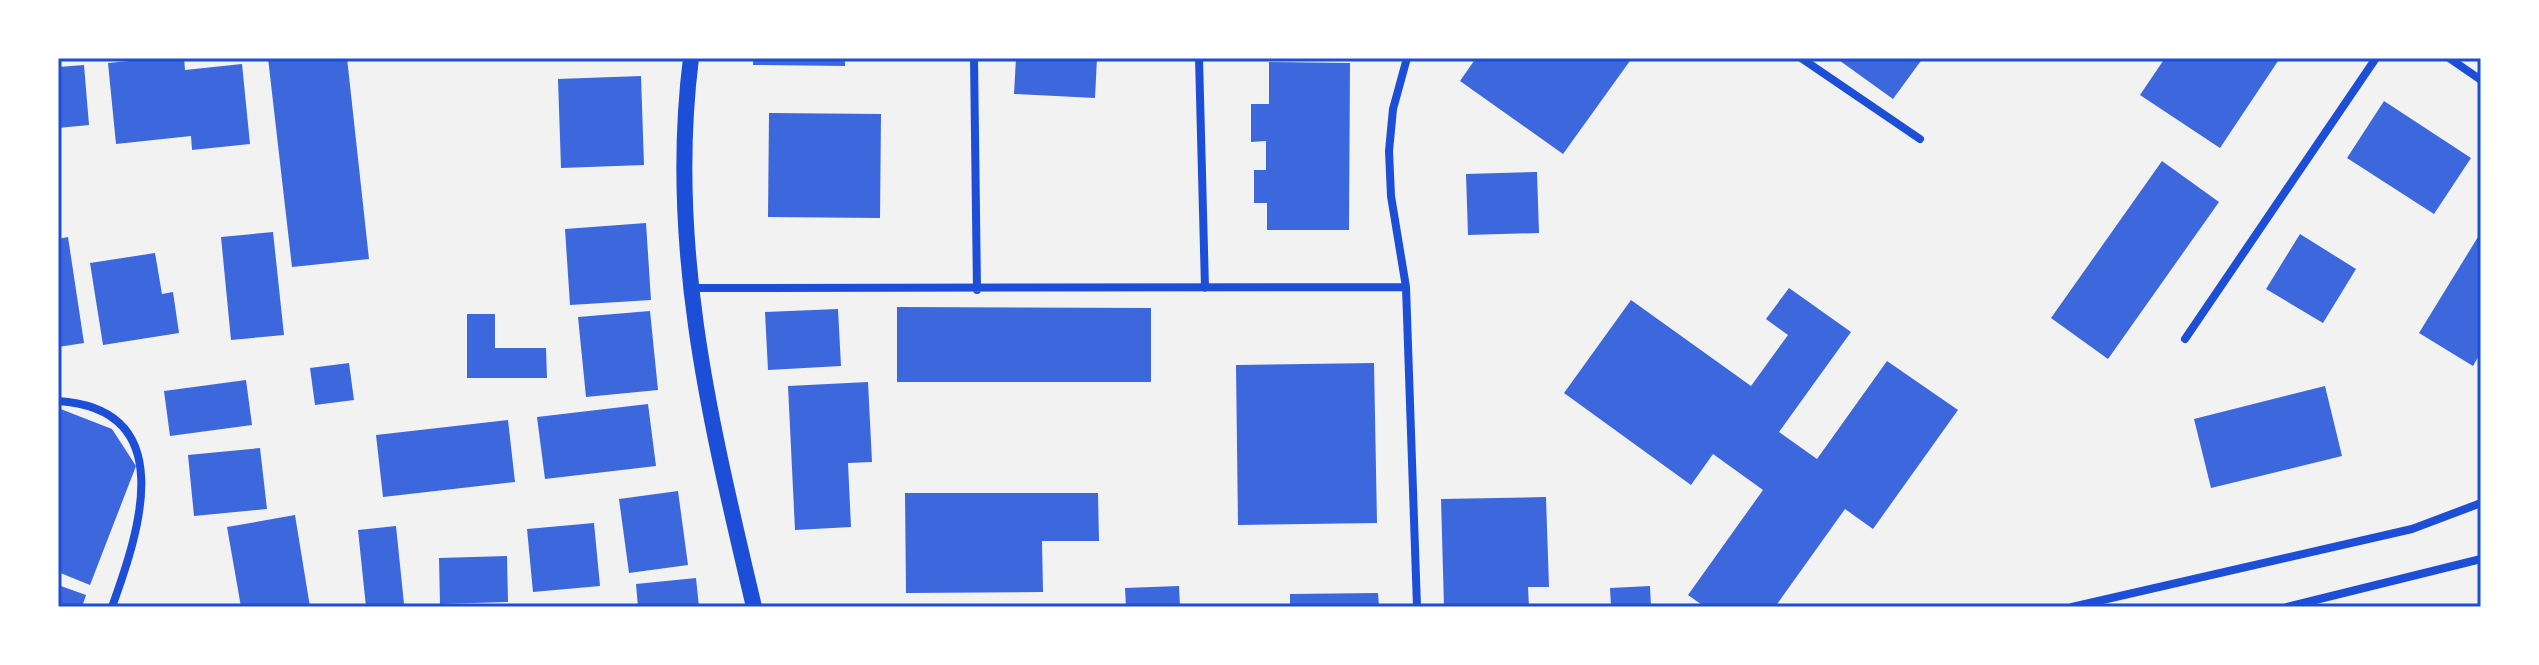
<svg xmlns="http://www.w3.org/2000/svg" width="2539" height="665" font-family="Quicksand,sans-serif">
  <style>
    .building { fill: #3d67dc }
    .lines { fill: none; stroke-linecap: round; stroke-linejoin: round }
    .minor { stroke: #1d4ed8; stroke-width: 8 }
    .secondary { stroke: #1d4ed8; stroke-width: 16 }
    .neatline { fill: none; stroke: #1d4ed8; stroke-width: 3 }
  </style>
  <rect width="100%" height="100%" fill="#f2f2f2"/>
  <path class="building" d="M161 58H184L185 70 242 64 250 144 192 150 191 136 116 144 108 63Z
    M268 58H347L369 259 292 267Z
    M753 58H845V66L753 65Z
    M1016 58H1097L1095 98 1014 94Z
    M1476 58H1632L1563 154 1460 81Z
    M1836 58H1923L1893 99Z
    M2165 58H2280L2220 148 2140 95Z
    M1269 62 1350 63 1349 230H1267V203H1254V170H1266V141L1251 142V104H1269Z
    M84 65 89 125 58 128V67Z
    M641 76 644 165 561 168 558 79Z
    M2384 101 2471 158 2434 214 2347 158Z
    M769 113 881 114 880 218 768 217Z
    M2162 161 2219 202 2108 359 2051 318Z
    M1537 172 1539 233 1468 235 1466 174Z
    M646 223 651 300 570 305 565 229Z
    M273 232 284 335 231 340 221 237Z
    M2481 232V352L2473 366 2419 333Z
    M2300 234 2356 269 2323 323 2266 289Z
    M68 237 84 343 58 347V239Z
    M155 253 162 294 173 292 179 333 103 345 90 263Z
    M1789 288 1851 332 1779 432 1817 459 1887 361 1958 410 1873 529 1845 509 1775 607H1705L1688 595 1763 490 1713 454 1691 485 1564 393 1631 300 1751 386 1788 335 1766 319Z
    M897 307 1151 308V382H897Z
    M838 309 841 366 768 370 765 312Z
    M650 311 658 390 586 397 578 317Z
    M467 314H495V348H546L547 378H467Z
    M349 363 354 400 315 405 310 368Z
    M1374 363 1377 523 1238 525 1236 365Z
    M246 380 252 425 170 436 164 391Z
    M868 382 872 462 848 463 851 527 795 530 788 386Z
    M2325 386 2342 456 2211 488 2194 419Z
    M648 404 656 466 545 479 537 417Z
    M58 408 112 429 136 466 90 585 58 572Z
    M508 420 515 482 383 497 376 435Z
    M260 448 267 509 194 516 188 455Z
    M678 491 688 565 629 573 619 499Z
    M905 493H1098L1099 541H1042L1043 592 906 593Z
    M1546 497 1549 587H1528L1529 607H1444L1441 499Z
    M295 515 310 607H241L227 527Z
    M594 523 600 586 533 592 527 529Z
    M396 526 404 604 366 607 358 530Z
    M507 556 508 602 440 604 439 558Z
    M696 578 699 607H638L636 584Z
    M58 585 86 595 82 607H58Z
    M1179 586 1180 607H1126L1125 588Z
    M1650 586 1651 607H1611L1610 588Z
    M1378 593 1379 607H1281L1290 604V594Z"/>
  <g class="lines">
    <path class="minor" d="M974 58 977 290
      M1199 58 1205 288
      M1407 58 1393 109 1389 151 1391 196 1406 287 1417 607
      M1801 58 1920 139
      M2449 58 2481 80
      M689 288 1406 287
      M2185 339 2376 58
      M58 401C181 409 139 532 112 607
      M2072 607 2412 529 2481 503
      M2287 607 2481 559"/>
    <path class="secondary" d="M691 58C667 248 711 424 754 607"/>
  </g>
  <rect width="2539" height="665" fill="none" stroke="#ffffff" stroke-width="120"/>
  <rect x="60" y="60" width="2419" height="545" class="neatline"/>
</svg>
